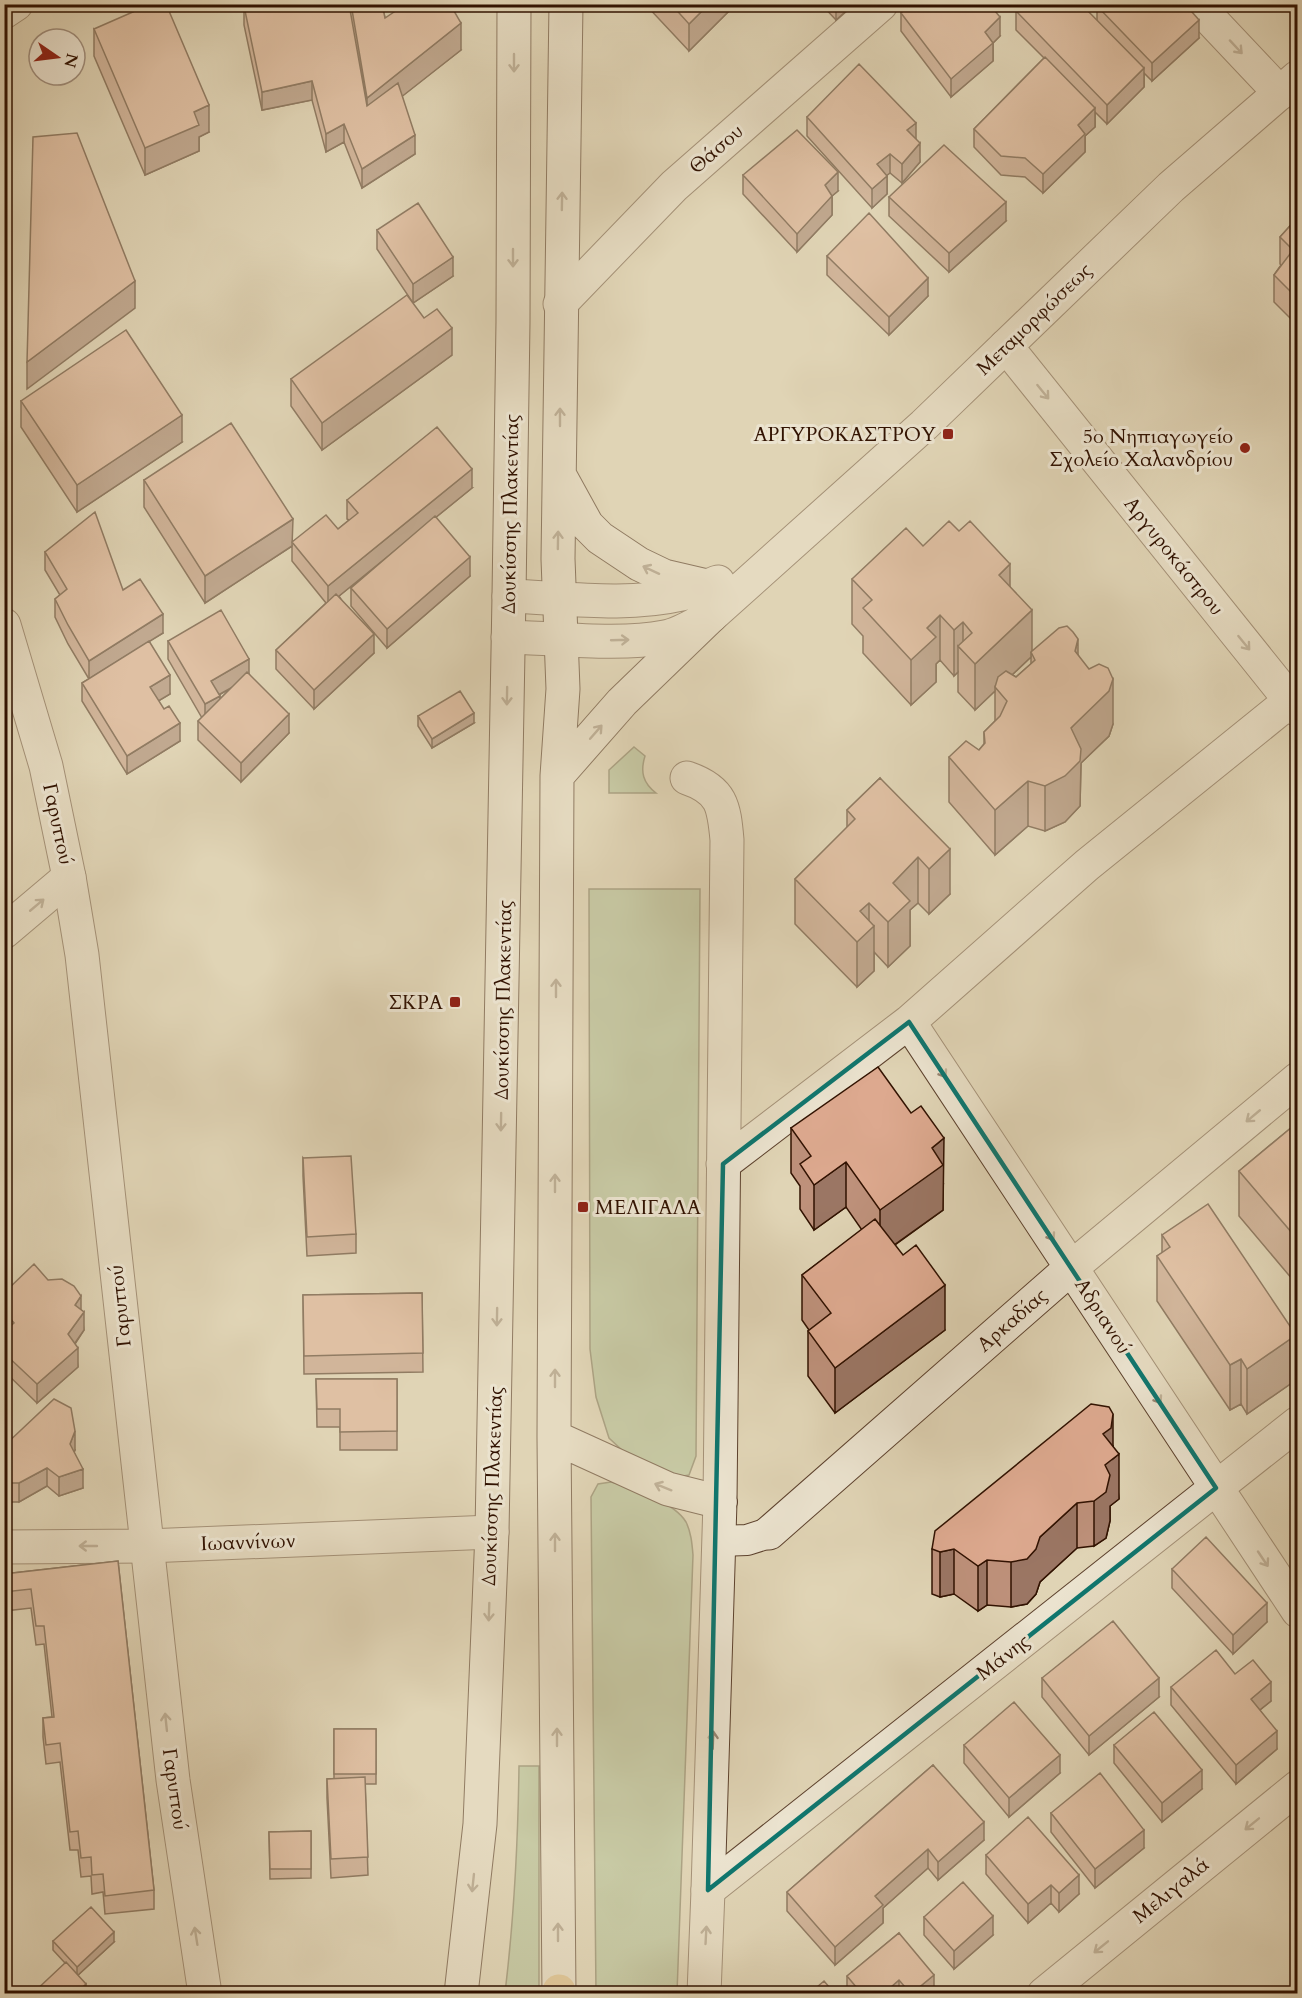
<svg xmlns="http://www.w3.org/2000/svg" width="1302" height="1998" font-family="Cardo,serif">
  <style>
    .green { fill: #acbe92; stroke: #6e684a; stroke-width: 1.5 }
    .lines { fill: none; stroke-linecap: round; stroke-linejoin: round }
    .pedestrian-casing { stroke: #5d422e; stroke-width: 32 }
    .minor-casing { stroke: #5d422e; stroke-width: 35 }
    .tertiary-casing { stroke: #5d422e; stroke-width: 35 }
    .secondary-casing { stroke: #311201; stroke-width: 35 }
    .motorway-casing { stroke: #311201; stroke-width: 35 }
    .pedestrian { stroke: #ebe3cf; stroke-width: 30 }
    .minor { stroke: #ebe3cf; stroke-width: 33 }
    .tertiary { stroke: #ebe3cf; stroke-width: 33 }
    .secondary { stroke: #ebe3cf; stroke-width: 33 }
    .motorway { stroke: #e0ba7a; stroke-width: 33 }
    .wall { fill: #be917b; stroke: #311201; stroke-width: 1.5; fill-rule: evenodd }
    .shaded-wall { fill: #9b7664; stroke: #311201; stroke-width: 1.5 }
    .building { fill: #dda98f; stroke: #311201; stroke-width: 1.5 }
    .oneway { stroke: #978572 }
    .marked { fill: none; stroke: #0f766e; stroke-width: 4.5; stroke-linejoin: round }
    .poi-dot { fill: #8f2418; stroke: #ebe3cf; stroke-width: 2 }
    .labels { text-anchor: middle; dominant-baseline: central; stroke-width: 6; stroke-linejoin: round; paint-order: stroke }
    .street-label { font-size: 20px; fill: #311201; stroke: #ebe3cf }
    .poi-label { font-size: 20px; fill: #311201; stroke: #ebe3cf; text-anchor: end }
  </style>
  <rect width="100%" height="100%" fill="#e0d4b5"/>
  <filter id="stains"><feTurbulence type="fractalNoise" baseFrequency=".00333" numOctaves="4"/><feColorMatrix values="0 0 0 0 .2 0 0 0 0 .09 0 0 0 0 .02 0 0 0 .5 -.17"/></filter>
  <radialGradient id="worn" r=".72"><stop offset=".6" stop-color="#630" stop-opacity="0"/><stop offset="1" stop-color="#630" stop-opacity=".3"/></radialGradient>
  <path class="green" d="M634 747 645 756C640 772 643 783 656 793H609V770Z
    M589 889H700L696 1456 689 1475 668 1479 637 1464 609 1438 596 1397 590 1349Z
    M611 1482C632 1487 675 1503 686 1522 691 1532 692 1543 693 1555L677 1993H596L591 1497 598 1484Z
    M519 1766H539V1993H505C514 1918 518 1843 519 1766Z"/>
  <g class="lines">
    <defs>
      <path id="pedestrian" d="M719 1541 747 1540 769 1533"/>
      <path id="minor" d="M1196 4 1280 93
        M4 12 16 4
        M560 304 674 186 881 4
        M1006 346 1298 710
        M687 778C722 790 724 806 727 840L720 1502
        M4 932 69 877
        M909 1022 1298 1611
        M723 1164 909 1022 1087 865 1290 701
        M769 1533 1071 1268 1298 1079
        M4 1547 147 1546 492 1532
        M708 1890 1298 1423
        M1044 1994 1298 1787"/>
      <path id="tertiary" d="M509 596C566 598 626 607 682 594 694 592 706 586 718 582
        M4 625 46 766 69 877 82 955 173 1780 205 1994
        M508 637C556 638 619 646 665 637 681 634 697 623 711 616L924 425 1171 187 1298 77
        M704 1994 708 1890 720 1502"/>
      <path id="secondary" d="M560 476 587 525 600 538 639 564 664 576 707 586
        M557 776 622 702 711 616
        M554 1437 668 1489 720 1502
        M461 1994 480 1824 492 1532 509 596 513 322 514 4
        M559 1994 554 1437 557 776 563 689 558 559 566 4"/>
      <path id="motorway" d="M558 1994 559 1991"/>
    </defs>
    <use href="#pedestrian" class="pedestrian-casing"/>
    <use href="#minor" class="minor-casing"/>
    <use href="#tertiary" class="tertiary-casing"/>
    <use href="#secondary" class="secondary-casing"/>
    <use href="#motorway" class="motorway-casing"/>
    <use href="#pedestrian" class="pedestrian"/>
    <use href="#minor" class="minor"/>
    <use href="#tertiary" class="tertiary"/>
    <use href="#secondary" class="secondary"/>
    <use href="#motorway" class="motorway"/>
  </g>
  <path class="wall" d="M251 4H382L385 18 461 50 402 96 415 154 362 188 344 142 326 152 312 100 262 110 244 25V6Z
    M645 4H736L689 51Z
    M821 4H854L836 20Z
    M1097 6 1199 38 1152 81 1144 73V87L1107 124 1095 112V127L1085 136V152L1043 193 1025 177 1001 175 974 147V129L1044 58 1016 30V11L1097 20Z
    M901 13 1000 36 993 43V61L951 97 901 31Z
    M94 29 209 132 199 137V151L145 175 94 56Z
    M807 117 916 140 920 162 902 183 890 173 887 175V194L872 208 807 136Z
    M743 175 838 191 832 196V215L797 252 743 194Z
    M889 197 1006 221 949 272 889 216Z
    M1298 217V326L1274 302V275L1281 265 1280 264V237Z
    M377 230 453 276 413 303 377 249Z
    M827 256 928 296 889 335 827 275Z
    M452 355 322 450 291 406V379Z
    M21 401 182 442 77 512 21 427Z
    M144 480 293 541 338 529 349 520 347 519V500L472 488 436 517 470 576 387 648 351 606V588L394 551 339 596 374 653 314 709 276 669V650L326 603 292 561V546L205 603 144 507Z
    M923 546 1010 587 1032 651 1078 655 1113 724 1109 736 1081 763 1080 806 1065 822 1045 831 1028 826 995 855 949 802V757L979 750 984 744V732L995 721V691L975 710 958 692V672L954 676 940 660 936 664V682L911 705 863 653V636L852 624V579ZM1031 657V664L1016 677 1012 675Z
    M45 552 123 590 163 633 149 641 170 694 158 701 180 741 127 774 82 701V683L89 679 68 644 55 617V599L60 595 45 570Z
    M168 641 249 674 289 733 241 782 198 740V721L202 718 168 659ZM231 688 220 699 219 695Z
    M418 716 474 723 432 748 418 726Z
    M880 778 950 894 929 914 918 903 910 910V946L888 967 874 952V971L857 987 795 924V879L847 828V810Z
    M1298 1122V1286L1239 1216V1171Z
    M791 1128 944 1184H943V1210L895 1245 945 1330 835 1413 808 1376V1331L809 1330 802 1320V1275L862 1230 846 1207 814 1230 800 1209V1186L791 1173Z
    M303 1158 356 1234V1253L307 1256 303 1176Z
    M1162 1235 1296 1380 1247 1414 1241 1404 1230 1410 1157 1301V1256L1162 1253Z
    M4 1293 81 1310 84 1330 75 1344 78 1367 37 1403 4 1371V1332L6 1331 4 1329Z
    M422 1293 423 1372 304 1374 303 1295Z
    M316 1379H397V1450H340V1427H317Z
    M4 1446 75 1450 74 1452 83 1488 59 1496 47 1486 19 1502H4Z
    M1113 1446 1119 1499 1110 1506V1521L1106 1538 1094 1546 1077 1548 1040 1582 1036 1594 1027 1604 1011 1607 987 1605 978 1611 954 1594 940 1597 932 1594V1549Z
    M118 1561 154 1890V1909L105 1914 103 1892 92 1894 91 1876 81 1877 78 1850H70L60 1762 46 1764 43 1737V1718L52 1717 44 1644 36 1645 31 1608 5 1611 8 1646V1665H4V1574Z
    M1172 1569 1267 1622 1233 1654 1172 1588Z
    M1235 1674 1271 1701 1260 1710 1277 1749 1236 1784 1171 1705V1687Z
    M1042 1678 1159 1697 1089 1755 1042 1697Z
    M334 1729H376V1784H365L368 1875 331 1878 327 1798V1779H334Z
    M964 1745 1060 1773 1009 1817 964 1763Z
    M1114 1745 1202 1789 1162 1822 1114 1763Z
    M933 1765 984 1840 938 1880 928 1868 883 1908V1923L835 1965 787 1911V1892Z
    M1051 1813 1144 1848 1095 1888 1051 1832Z
    M311 1831V1878L270 1879 269 1832Z
    M986 1855 1079 1894 1059 1912 1051 1903 1028 1923 986 1874Z
    M924 1917 993 1935 954 1969 924 1935Z
    M899 1933 934 1994H847V1976Z
    M53 1941 114 1942 78 1975 86 1994 65 1963 53 1950Z"/>
  <path class="shaded-wall" d="M709 4H736L689 51V24Z
    M836 4H854L836 20Z
    M1000 17V36L993 43V61L951 97V79L985 32Z
    M1199 20V38L1152 81V63Z
    M461 23V50L367 124V98Z
    M1144 68V87L1107 124V105Z
    M312 81V100L262 110V92Z
    M209 105V132L199 137V151L145 175V148L194 112Z
    M1095 108V127L1085 136V152L1043 193V174L1078 125Z
    M916 123V142L907 130Z
    M344 124V142L326 152V134Z
    M415 135V154L362 188V169Z
    M920 143V162L902 183V164Z
    M890 154V173L877 183V164Z
    M838 172V191L832 196V215L797 252V234L825 185Z
    M887 176V194L872 208V189Z
    M1006 202V221L949 272V253Z
    M453 257V276L413 303V284Z
    M928 278V296L889 335V317Z
    M135 281V308L27 389V362Z
    M452 328V355L322 450V423Z
    M182 415V442L77 512V485Z
    M472 469V488L328 605V586Z
    M293 519 292 546 205 603V576Z
    M470 557V576L387 648V629Z
    M1010 564V609L999 575Z
    M1032 610V655L1031 652V657L997 689 995 687V691L975 710V664Z
    M163 614V633L89 679V661Z
    M940 615V660L936 664V682L911 705V660L927 628Z
    M963 622V651L958 646V672L954 676V630Z
    M374 634V653L314 709V690Z
    M1078 639V684L1075 651Z
    M249 659V678L211 699V681Z
    M170 675V694L150 706V687Z
    M1113 679V724L1109 736 1081 763 1080 806 1065 822 1045 831V786L1071 728Z
    M220 696V714L205 723V704Z
    M474 713V723L432 748V739Z
    M289 714V733L241 782V763Z
    M180 723V741L127 774V756Z
    M1028 781V826L995 855V810Z
    M950 849V894L929 914V869Z
    M918 857V903L910 910V946L888 967V922L893 883Z
    M869 903V930L874 926V971L857 987V942L860 911Z
    M944 1138 943 1210 880 1255V1210L932 1148Z
    M846 1162V1207L814 1230V1185Z
    M945 1285V1330L835 1413V1368Z
    M81 1296V1315L75 1305Z
    M84 1312V1330L68 1353V1334Z
    M1296 1335V1380L1247 1414V1369Z
    M78 1348V1367L37 1403V1384Z
    M1241 1359V1404L1230 1410V1365Z
    M1113 1414V1459L1119 1454V1499L1110 1506V1521L1106 1538 1094 1546V1501L1103 1434Z
    M75 1431V1450L70 1463V1444Z
    M47 1468V1486L19 1502V1483Z
    M83 1469V1488L59 1496V1477Z
    M1077 1503V1548L1040 1582 1036 1594 1027 1604 1011 1607V1562L1040 1537Z
    M954 1549V1594L940 1597V1552Z
    M987 1560V1605L978 1611V1566Z
    M1267 1603V1622L1233 1654V1635Z
    M1159 1678V1697L1089 1755V1736Z
    M1271 1682V1701L1251 1717V1699Z
    M1277 1731V1749L1236 1784V1765Z
    M1060 1755V1773L1009 1817V1798Z
    M1202 1770V1789L1162 1822V1803Z
    M984 1822V1840L938 1880V1862Z
    M1144 1830V1848L1095 1888V1869Z
    M928 1849V1868L883 1908V1923L835 1965V1947L875 1896Z
    M1079 1875V1894L1059 1912V1893Z
    M1051 1885V1903L1028 1923V1904Z
    M993 1916V1935L954 1969V1951Z
    M114 1932V1942L77 1976V1967Z
    M934 1975V1994H911Z
    M899 1980V1994H883Z
    M86 1984V1994H75Z"/>
  <path class="building" d="M151 4H166L209 105 194 112 199 125 145 148 94 29Z
    M251 4H349L367 106 398 83 415 135 362 169 344 124 326 134 312 81 262 92 244 6Z
    M351 4H382L385 18 406 4H450L461 23 367 98Z
    M671 4H709L689 24Z
    M910 4H989L1000 17 985 32 993 43 951 79 901 13Z
    M1023 4H1081L1144 68 1107 105 1016 11Z
    M1099 4H1185L1199 20 1152 63 1097 6Z
    M1045 57 1095 108 1078 125 1085 134 1043 174 1025 158 1001 156 974 129Z
    M859 64 916 123 907 130 920 143 902 164 890 154 877 164 887 176 872 189 807 117Z
    M797 130 838 172 825 185 832 196 797 234 743 175Z
    M77 133 135 281 27 362 33 137Z
    M944 145 1006 202 949 253 889 197Z
    M418 203 453 257 413 284 377 230Z
    M869 213 928 278 889 317 827 256Z
    M1298 217V299L1274 275 1293 250 1280 237Z
    M407 295 424 318 437 309 452 328 322 423 291 379Z
    M126 330 182 415 77 485 21 401Z
    M231 423 293 519 205 576 144 480Z
    M437 427 472 469 328 586 292 542 326 515 338 529 358 513 347 500Z
    M95 512 123 590 140 579 163 614 89 661 68 625 55 599 67 589 45 552Z
    M435 516 470 557 387 629 351 588Z
    M949 521 959 531 970 521 1010 564 999 575 1032 610 975 664 958 646 972 633 963 622 954 630 940 615 927 628 936 637 911 660 863 608 872 600 852 579 906 528 923 546Z
    M336 594 374 634 314 690 276 650Z
    M221 610 249 659 211 681 220 696 205 704 168 641Z
    M1067 626 1073 632 1078 639 1075 651 1089 669 1099 664 1108 668 1113 679 1109 691 1071 728 1081 749 1080 761 1065 776 1045 786 1028 781 995 810 949 757 966 741 979 750 985 743 984 732 1000 716 1007 701 995 687 998 677 1006 671 1016 677 1035 660 1031 652 1059 628Z
    M149 641 170 675 150 687 164 709 169 706 180 723 127 756 82 683Z
    M247 672 289 714 241 763 198 721Z
    M460 691 474 713 432 739 418 716Z
    M880 778 950 849 929 869 918 857 893 883 910 901 888 922 869 903 860 911 874 926 857 942 795 879 855 819 847 810Z
    M878 1067 911 1113 921 1106 944 1138 932 1148 943 1165 880 1210 846 1162 814 1185 800 1164 811 1156 791 1128Z
    M1298 1122V1240L1239 1171Z
    M351 1156 356 1234 307 1237 303 1158Z
    M1208 1204 1296 1335 1247 1369 1241 1359 1230 1365 1157 1256 1170 1247 1162 1235Z
    M875 1219 903 1255 916 1245 945 1285 835 1368 808 1331 831 1313 802 1275Z
    M34 1264 48 1280 62 1279 74 1286 81 1296 75 1305 84 1312 68 1334 78 1348 37 1384 4 1353V1332L14 1323 4 1311V1293Z
    M422 1293 423 1353 304 1356 303 1295Z
    M316 1379H397V1431L340 1432V1409H317Z
    M54 1399 71 1408 75 1431 70 1444 83 1469 59 1477 47 1468 19 1483H4V1446Z
    M1091 1404 1109 1407 1113 1414 1111 1428 1103 1434 1119 1454 1105 1465 1110 1475 1106 1492 1094 1501 1077 1503 1040 1537 1036 1549 1027 1559 1011 1562 987 1560 978 1566 954 1549 940 1552 932 1549 935 1531Z
    M1206 1537 1267 1603 1233 1635 1172 1569Z
    M118 1561 154 1890 105 1896 103 1874 92 1875 91 1857 81 1858 78 1831 70 1832 60 1743 46 1745 43 1718 54 1717 44 1626H36L31 1589 4 1592V1574Z
    M4 1608 8 1646H4Z
    M1113 1621 1159 1678 1089 1736 1042 1678Z
    M1216 1650 1235 1674 1253 1660 1271 1682 1251 1699 1277 1731 1236 1765 1171 1687Z
    M1014 1702 1060 1755 1009 1798 964 1745Z
    M1154 1712 1202 1770 1162 1803 1114 1745Z
    M334 1729H376V1774H334Z
    M933 1765 984 1822 938 1862 928 1849 875 1896 883 1905 835 1947 787 1892Z
    M1100 1773 1144 1830 1095 1869 1051 1813Z
    M365 1777 368 1857 331 1859 327 1779Z
    M1028 1817 1079 1875 1059 1893 1051 1885 1028 1904 986 1855Z
    M311 1831V1869H270L269 1832Z
    M963 1882 993 1916 954 1951 924 1917Z
    M91 1907 114 1932 77 1967 53 1941Z
    M899 1933 934 1975 911 1994 899 1980 883 1994H862L847 1976Z
    M66 1962 86 1984 75 1994H32Z
    M824 1981 835 1994H809Z"/>
  <defs><path id="oneway-shaft" d="M-6 0H5M1.5-3L5.5 0L1.5 3" fill="none" stroke-width="1.6" stroke-linecap="round" stroke-linejoin="round" transform="scale(1.5)"/></defs>
  <g class="oneway">
    <use href="#oneway-shaft" transform="translate(1236 47) rotate(47)"/>
    <use href="#oneway-shaft" transform="translate(514 63) rotate(90)"/>
    <use href="#oneway-shaft" transform="translate(562 201) rotate(-89)"/>
    <use href="#oneway-shaft" transform="translate(513 258) rotate(90)"/>
    <use href="#oneway-shaft" transform="translate(1043 392) rotate(51)"/>
    <use href="#oneway-shaft" transform="translate(560 417) rotate(-90)"/>
    <use href="#oneway-shaft" transform="translate(558 540) rotate(-89)"/>
    <use href="#oneway-shaft" transform="translate(651 570) rotate(-155)"/>
    <use href="#oneway-shaft" transform="translate(620 640) rotate(-2)"/>
    <use href="#oneway-shaft" transform="translate(1244 643) rotate(51)"/>
    <use href="#oneway-shaft" transform="translate(507 696) rotate(91)"/>
    <use href="#oneway-shaft" transform="translate(596 732) rotate(-49)"/>
    <use href="#oneway-shaft" transform="translate(37 905) rotate(-40)"/>
    <use href="#oneway-shaft" transform="translate(556 988) rotate(-90)"/>
    <use href="#oneway-shaft" transform="translate(941 1070) rotate(57)"/>
    <use href="#oneway-shaft" transform="translate(1253 1116) rotate(140)"/>
    <use href="#oneway-shaft" transform="translate(501 1122) rotate(91)"/>
    <use href="#oneway-shaft" transform="translate(555 1183) rotate(-90)"/>
    <use href="#oneway-shaft" transform="translate(1049 1233) rotate(57)"/>
    <use href="#oneway-shaft" transform="translate(497 1317) rotate(91)"/>
    <use href="#oneway-shaft" transform="translate(555 1378) rotate(-90)"/>
    <use href="#oneway-shaft" transform="translate(1156 1396) rotate(57)"/>
    <use href="#oneway-shaft" transform="translate(663 1487) rotate(-158)"/>
    <use href="#oneway-shaft" transform="translate(555 1542) rotate(-90)"/>
    <use href="#oneway-shaft" transform="translate(88 1546) rotate(180)"/>
    <use href="#oneway-shaft" transform="translate(1263 1559) rotate(56)"/>
    <use href="#oneway-shaft" transform="translate(489 1612) rotate(92)"/>
    <use href="#oneway-shaft" transform="translate(166 1722) rotate(-96)"/>
    <use href="#oneway-shaft" transform="translate(557 1737) rotate(-90)"/>
    <use href="#oneway-shaft" transform="translate(713 1740) rotate(-88)"/>
    <use href="#oneway-shaft" transform="translate(1252 1824) rotate(141)"/>
    <use href="#oneway-shaft" transform="translate(473 1883) rotate(96)"/>
    <use href="#oneway-shaft" transform="translate(558 1932) rotate(-90)"/>
    <use href="#oneway-shaft" transform="translate(706 1935) rotate(-87)"/>
    <use href="#oneway-shaft" transform="translate(196 1936) rotate(-99)"/>
    <use href="#oneway-shaft" transform="translate(1101 1947) rotate(141)"/>
  </g>
  <path d="M0 0H1302V1998H0ZM909 1022 1216 1488 708 1890 723 1164Z" fill="#e0d4b5" fill-opacity=".55" fill-rule="evenodd"/>
  <path class="marked" d="M909 1022 1216 1488 708 1890 723 1164Z"/>
  <g class="poi-dot">
    <rect x="942" y="428" width="12" height="12" rx="3"/>
    <circle cx="1245" cy="448" r="6"/>
    <rect x="449" y="996" width="12" height="12" rx="3"/>
    <rect x="577" y="1201" width="12" height="12" rx="3"/>
  </g>
  <g class="labels">
    <g class="street-label">
      <text transform="translate(716 149) rotate(-41)">Θάσου</text>
      <text transform="translate(1034 319) rotate(-44)">Μεταμορφώσεως</text>
      <text transform="translate(510 514) rotate(-89)">Δουκίσσης Πλακεντίας</text>
      <text transform="translate(1174 556) rotate(51)">Αργυροκάστρου</text>
      <text transform="translate(58 824) rotate(78)">Γαρυττού</text>
      <text transform="translate(503 1000) rotate(-89)">Δουκίσσης Πλακεντίας</text>
      <text transform="translate(120 1306) rotate(-96)">Γαρυττού</text>
      <text transform="translate(1103 1316) rotate(57)">Αδριανού</text>
      <text transform="translate(1012 1320) rotate(-41)">Αρκαδίας</text>
      <text transform="translate(492 1486) rotate(-88)">Δουκίσσης Πλακεντίας</text>
      <text transform="translate(248 1542) rotate(-2)">Ιωαννίνων</text>
      <text transform="translate(1003 1657) rotate(-38)">Μάνης</text>
      <text transform="translate(175 1789) rotate(82)">Γαρυττού</text>
      <text transform="translate(1171 1890) rotate(-39)">Μελιγαλά</text>
    </g>
    <g class="poi-label">
      <text x="936" y="434">ΑΡΓΥΡΟΚΑΣΤΡΟΥ</text>
      <text x="1233" y="436">5ο Νηπιαγωγείο<tspan x="1233" dy="23">Σχολείο Χαλανδρίου</tspan></text>
      <text x="443" y="1002">ΣΚΡΑ</text>
      <text x="595" y="1207" text-anchor="start">ΜΕΛΙΓΑΛΑ</text>
    </g>
  </g>
  <rect width="1302" height="1998" fill="none" stroke="#e0d4b5" stroke-width="24"/>
  <rect x="6" y="6" width="1290" height="1986" fill="none" stroke="#311201" stroke-width="3"/>
  <rect x="12" y="12" width="1278" height="1974" fill="none" stroke="#311201" stroke-width="1.5"/>
  <g transform="translate(57 57) rotate(104)"><circle r="28" fill="#ebe3cf" stroke="#a18f7d" stroke-width="1.5"/>
  <path d="M0-4.5L10 22L0 15L-10 22Z" fill="#8f2418"/>
  <text y="-9" font-size="16" font-weight="bold" text-anchor="middle" fill="#311201">N</text>
  </g>
  <rect width="100%" height="100%" filter="url(#stains)"/>
  <rect width="100%" height="100%" fill="url(#worn)"/>
</svg>
